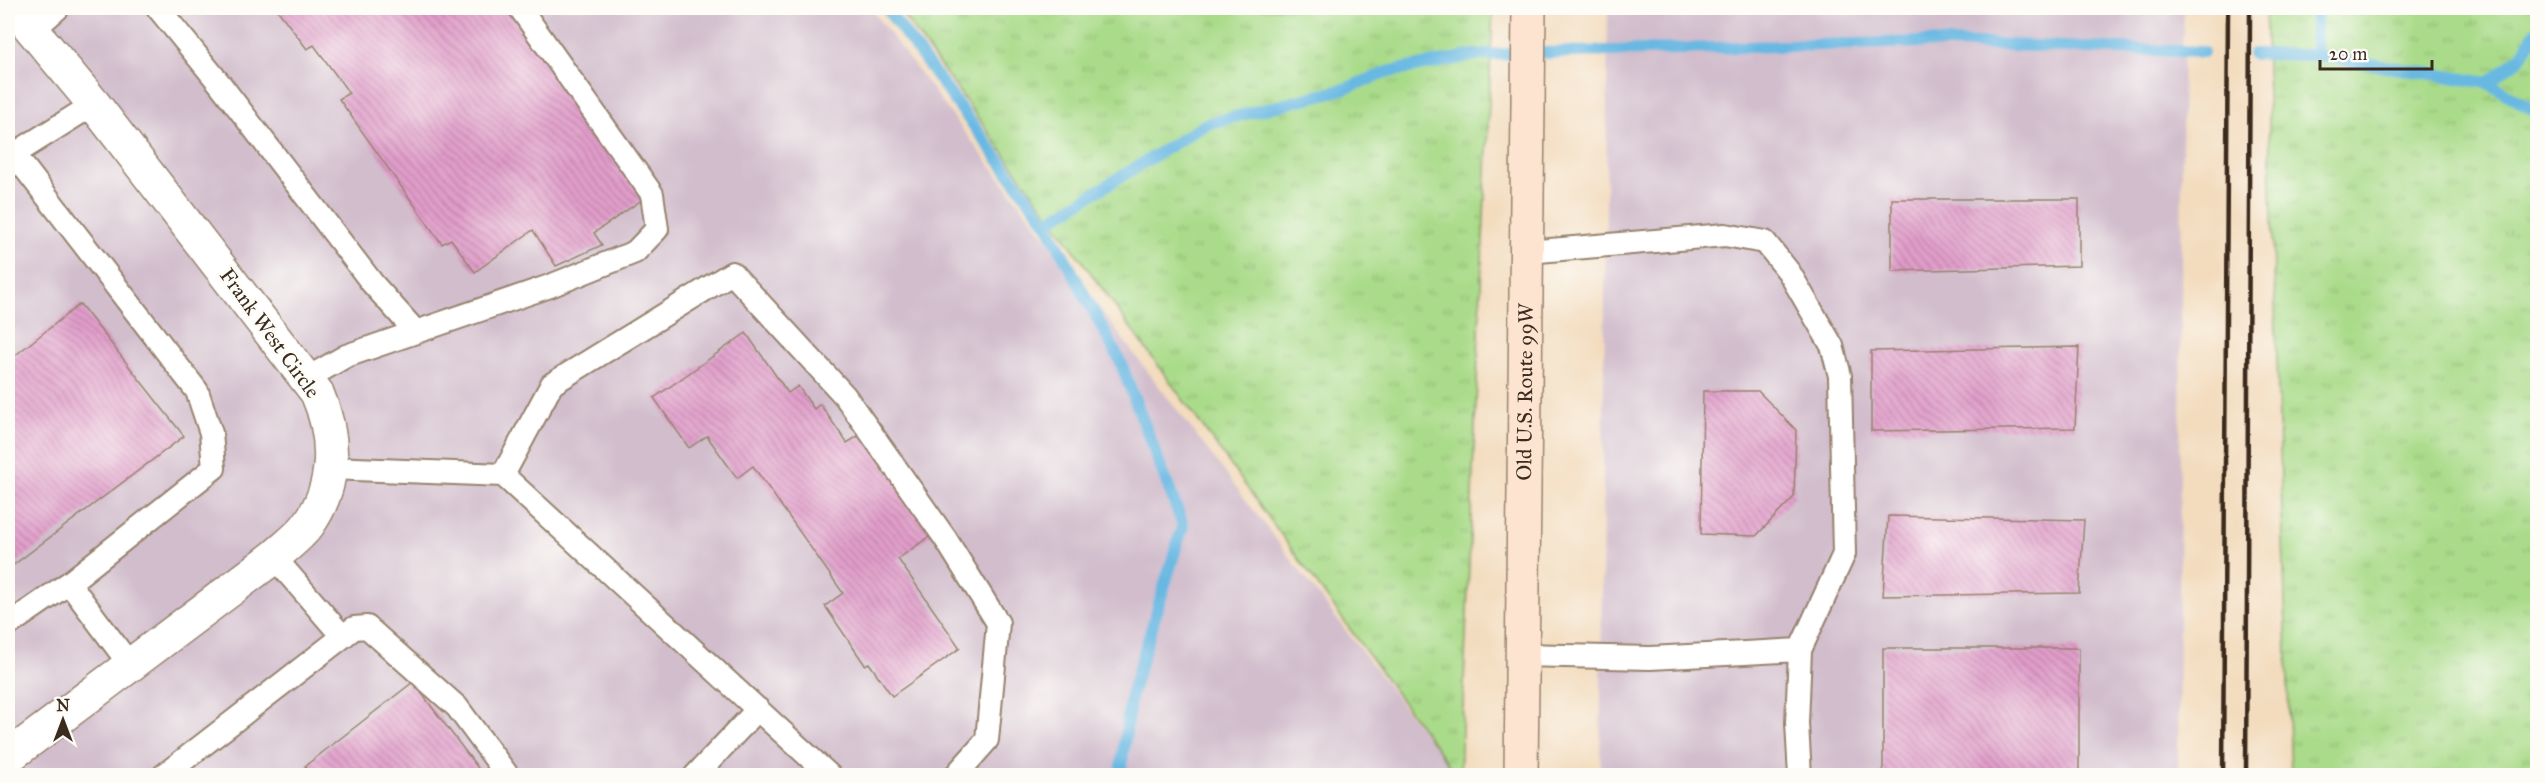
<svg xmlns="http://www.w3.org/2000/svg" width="2545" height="783" font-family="'IM FELL Great Primer',serif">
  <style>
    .industrial { fill: #d1bdcc }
    .grass { fill: url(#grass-tufts); stroke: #728254; stroke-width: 1.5 }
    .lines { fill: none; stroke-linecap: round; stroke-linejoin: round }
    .stream { stroke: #67b8e2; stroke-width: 12 }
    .building { fill: url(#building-back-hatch) }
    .service-casing { stroke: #97836e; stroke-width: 26 }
    .minor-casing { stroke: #97836e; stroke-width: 36 }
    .secondary-casing { stroke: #97836e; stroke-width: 36 }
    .service { stroke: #fff; stroke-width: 22 }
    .minor { stroke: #fff; stroke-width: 33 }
    .secondary { stroke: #fde4d1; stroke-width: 33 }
    .rail { stroke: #3b2a1e; stroke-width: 4.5 }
    .labels { text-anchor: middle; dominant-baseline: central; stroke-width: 6; stroke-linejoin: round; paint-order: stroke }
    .street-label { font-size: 21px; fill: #3b2a1e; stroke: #fdfcf7 }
  </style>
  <defs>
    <pattern id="grass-tufts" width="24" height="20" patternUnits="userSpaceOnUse" patternTransform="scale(1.5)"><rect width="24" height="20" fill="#aadb8a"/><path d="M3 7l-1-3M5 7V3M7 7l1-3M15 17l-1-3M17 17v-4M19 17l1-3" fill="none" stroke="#93bc77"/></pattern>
    <pattern id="building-back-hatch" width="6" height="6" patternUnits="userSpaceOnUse" patternTransform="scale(1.5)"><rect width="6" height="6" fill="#e19dca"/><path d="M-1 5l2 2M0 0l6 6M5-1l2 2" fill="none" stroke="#b880a3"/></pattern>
  </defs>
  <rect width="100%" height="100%" fill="#fdfcf7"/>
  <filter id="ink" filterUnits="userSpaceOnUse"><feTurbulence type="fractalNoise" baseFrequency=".0167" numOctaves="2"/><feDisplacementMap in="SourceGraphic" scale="12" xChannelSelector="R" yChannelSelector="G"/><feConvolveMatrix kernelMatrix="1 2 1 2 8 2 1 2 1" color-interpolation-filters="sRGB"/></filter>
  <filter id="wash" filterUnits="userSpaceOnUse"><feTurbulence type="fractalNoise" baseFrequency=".008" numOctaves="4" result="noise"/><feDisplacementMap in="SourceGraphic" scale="24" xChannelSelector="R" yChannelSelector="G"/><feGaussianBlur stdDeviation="1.35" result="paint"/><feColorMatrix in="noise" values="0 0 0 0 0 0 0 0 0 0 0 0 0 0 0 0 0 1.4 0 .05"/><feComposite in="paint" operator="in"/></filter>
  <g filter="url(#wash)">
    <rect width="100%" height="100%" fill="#f3dcbe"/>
    <path class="industrial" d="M8 8H870L1456 775H8Z
      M1608 8H2183L2178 775H1600Z"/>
    <path class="grass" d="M898 8H1493L1460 775H1456Z
      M2265 8H2537V775H2291Z"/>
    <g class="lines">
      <path class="stream" d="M886 8 1046 223 1120 361 1183 525 1131 695 1120 776
        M2253 54 2316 55 2488 83 2538 113
        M2316 55V8
        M2488 83 2519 59 2538 29
        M1046 223 1206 124 1344 89 1388 72 1475 55 1921 42 2203 52"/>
    </g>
    <g id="blocks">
      <path class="building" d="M276 8H506L643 199 594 233 602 245 556 266 533 230 475 272 451 239 442 244 339 99 349 93 314 45 307 49Z
        M1892 199H2079V266L1892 271Z
        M80 304 184 436 8 569V361Z
        M746 333 788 393 798 386 814 409 820 404 847 443 863 433 934 533 898 559 960 648 892 696 869 663 865 665 825 606 843 593 753 466 737 478 707 436 689 448 654 398Z
        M2079 347 2075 428 1871 431V351Z
        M1703 391H1758L1796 430 1794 497 1756 536 1701 534Z
        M1888 516 2084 520 2079 593 1883 596Z
        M1883 648H2079V776H1883Z
        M413 682 484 776H305L310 772 305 766Z"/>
    </g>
  </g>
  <g filter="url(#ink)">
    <use href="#blocks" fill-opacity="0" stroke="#97836e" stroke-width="1.5"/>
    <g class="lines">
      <defs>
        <path id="service" d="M158 8 220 84 373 284 416 332
          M33 30 58 8
          M14 154 197 391 211 433 214 468 69 583
          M8 158 94 104
          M1527 252 1725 235 1765 242 1789 272 1832 346 1840 376 1844 554 1800 650 1797 723 1800 776
          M306 379 346 356 550 286 635 252 657 229 652 194 520 8
          M331 468 503 475 552 384 732 273 845 396 945 538 998 623 987 740 955 776
          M503 475 830 776
          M274 557 343 637
          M8 625 69 583 130 665
          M1522 655 1650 658 1800 650
          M163 776 354 628 367 627 457 707 508 776
          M695 776 758 709"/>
        <path id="minor" d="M8 757 274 557C285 547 299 537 308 525 337 485 336 437 317 393L94 104 14 8"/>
        <g id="secondary">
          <path id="s1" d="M1521 776 1529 8"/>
        </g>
      </defs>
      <use href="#service" class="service-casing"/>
      <use href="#minor" class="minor-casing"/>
      <use href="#secondary" class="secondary-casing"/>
      <use href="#service" class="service"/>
      <use href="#minor" class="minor"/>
      <use href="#secondary" class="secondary"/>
      <path class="rail" d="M2223 776 2228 8
        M2246 776 2250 8"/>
    </g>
  </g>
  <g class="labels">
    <g class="street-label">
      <text transform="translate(270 333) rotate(54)">Frank West Circle</text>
      <text stroke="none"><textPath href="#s1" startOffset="384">Old U.S. Route 99W</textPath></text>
    </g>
  </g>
  <rect width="2545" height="783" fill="none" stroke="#fdfcf7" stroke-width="30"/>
  <g transform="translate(63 720)" stroke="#fdfcf7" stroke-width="4.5" paint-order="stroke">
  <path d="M0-4.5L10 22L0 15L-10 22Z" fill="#3b2a1e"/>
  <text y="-9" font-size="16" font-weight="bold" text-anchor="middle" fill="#3b2a1e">N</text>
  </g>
  <path d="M2320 60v9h112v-9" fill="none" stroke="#3b2a1e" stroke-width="3"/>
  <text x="2329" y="60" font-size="18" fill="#3b2a1e" stroke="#fdfcf7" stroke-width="4.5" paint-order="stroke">20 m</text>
</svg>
